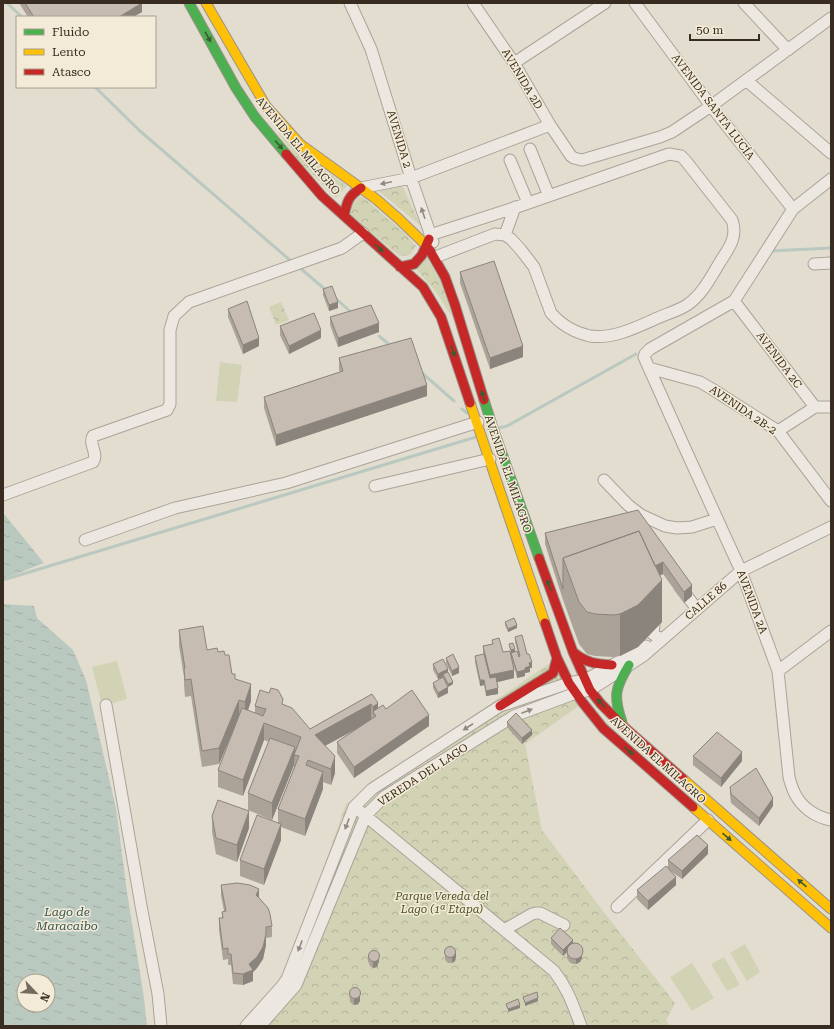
<svg xmlns="http://www.w3.org/2000/svg" width="834" height="1029" font-family="'Roboto Serif',serif">
  <style>
    .park { fill: url(#park-crowns) }
    .pitch { fill: #d2d2b4 }
    .water { fill: url(#water-ripples); fill-rule: evenodd }
    .lines { fill: none; stroke-linecap: round; stroke-linejoin: round }
    .stream { stroke: #bac9c0; stroke-width: 3 }
    .street-casing { stroke: #a9a399; stroke-width: 13 }
    .fast-casing { stroke: #999288; stroke-width: 11 }
    .slow-casing { stroke: #999288; stroke-width: 11 }
    .jam-casing { stroke: #999288; stroke-width: 11 }
    .street { stroke: #ece8e1; stroke-width: 11 }
    .fast { stroke: #4caf50; stroke-width: 9 }
    .slow { stroke: #ffc107; stroke-width: 9 }
    .jam { stroke: #c62828; stroke-width: 9 }
    .wall { fill: #aba298 }
    .shaded-wall { fill: #8b847c }
    .building { fill: #c7bcb1; stroke: #8b847c }
    .oneway { fill: #3f5a31 }
    .oneway2 { fill: #928a81 }
    .labels { text-anchor: middle; dominant-baseline: central; stroke-width: 3; stroke-linejoin: round; paint-order: stroke }
    .street-label { font-size: 11px; fill: #382c21; stroke: #f3ebd7 }
    .park-label { font-size: 11px; font-style: italic; fill: #495229; stroke: #f3ebd7 }
    .water-label { font-size: 12px; font-style: italic; fill: #325653; stroke: #f3ebd7 }
  </style>
  <defs>
    <pattern id="park-crowns" width="20" height="18" patternUnits="userSpaceOnUse"><rect width="20" height="18" fill="#d2d2b4"/><path d="M2 6a3 3 0 1 1 6 0M12 15a3 3 0 1 1 6 0" fill="none" stroke="#b5b49a"/></pattern>
    <pattern id="water-ripples" width="26" height="14" patternUnits="userSpaceOnUse"><rect width="26" height="14" fill="#bac9c0"/><path d="M2 4q2-2 4 0t4 0M15 11q2-2 4 0t4 0" fill="none" stroke="#a1ada5"/></pattern>
  </defs>
  <rect width="100%" height="100%" fill="#e3ddd0"/>
  <path class="park" d="M276 131 316 164 347 186 336 198 301 163Z
    M400 181 421 226 375 188Z
    M362 196 405 233 416 246 410 255 400 256 350 215 353 202Z
    M427 258 441 282 453 318 436 292 416 269Z
    M281 302 289 320 276 325 269 307Z
    M557 658 583 703 525 744 542 830 603 911 675 1003 666 1021 670 1026H241L285 977 346 804Z"/>
  <path class="pitch" d="M220 362 242 365 237 402 216 401Z
    M117 661 127 699 102 706 92 667Z
    M745 944 760 972 747 981 730 953Z
    M724 957 740 985 727 991 711 964Z
    M692 963 714 998 692 1011 670 977Z"/>
  <path class="water" d="M3 515H5L44 563 3 579Z
    M3 604 34 606 37 618 73 650 86 680 116 808 127 892 144 998 147 1026H3ZM24 981H48V1005H24Z"/>
  <g class="lines">
    <path class="stream" d="M7 3 22 17
      M95 87 140 131 291 261
      M769 251 831 248
      M300 268 327 291
      M334 297 352 313
      M379 336 391 346
      M421 372 454 401
      M462 409 467 413
      M499 428 507 426 636 354
      M3 580 476 437"/>
    <defs>
      <path id="street" d="M350 3 371 49 411 178 433 242
        M473 3 514 63 550 125 571 156 574 158 582 160 660 137 672 132 711 106 831 18
        M635 3 711 106 793 209
        M744 3 788 50
        M514 63 605 3
        M746 80 831 153
        M530 149 549 196
        M510 160 528 203
        M831 179 793 209 734 301 650 349 645 354 644 357 683 444 741 571 778 671 789 777C790 782 792 787 794 792 801 807 815 817 831 820
        M361 188 411 178 550 125
        M430 235 517 207 669 154 681 156 685 160 732 220C738 237 729 248 720 262 711 277 702 295 687 305 678 311 663 315 653 320 633 329 612 339 590 336 585 335 580 333 575 331 566 327 558 321 551 313L534 267 521 250 511 239 505 235 495 234 438 256
        M505 235 515 207
        M814 264 831 263
        M734 301 815 407H831
        M649 368 700 382 712 389 778 431 831 501
        M778 431 815 407
        M604 480 628 505 641 515 665 526 677 528 692 527 717 519
        M375 486 490 459
        M3 495 93 462C99 454 88 444 93 436L167 410 170 404V330L174 316 189 302 342 248 363 233
        M85 540 175 508 286 483 478 422
        M680 587 697 609
        M653 617 654 625 653 634 658 637
        M778 671 831 631
        M106 705 142 911 158 994 161 1026
        M361 812 554 971C568 989 573 1005 581 1026
        M617 907 708 820
        M504 930 532 914 536 913H540L564 925
        M246 1026 282 986 287 979 354 807 372 789 500 706 569 683 585 680 638 651 646 646
        M260 1026 296 985 366 815 384 797 514 716 576 693 590 690 643 656 741 571 831 527"/>
      <path id="fast" d="M189 3 236 88 255 117 286 154
        M484 400 493 428 539 558
        M622 722C613 696 615 688 629 665"/>
      <path id="slow" d="M206 3 266 106 300 144 376 199 399 219 427 246 429 249
        M470 403 545 623
        M683 779 831 909
        M693 807 831 928"/>
      <path id="jam" d="M286 154 322 196 423 287 441 317 470 403
        M344 216C347 202 348 196 361 188
        M429 249 445 277 455 305 484 400
        M400 267 414 264 422 255 429 239
        M539 558 573 652 590 690 601 704 624 727 683 779
        M545 623 557 658 569 683 583 703 603 728 693 807
        M573 652C586 663 596 664 612 665
        M500 706 553 673 557 658"/>
    </defs>
    <use href="#street" class="street-casing"/>
    <use href="#fast" class="fast-casing"/>
    <use href="#slow" class="slow-casing"/>
    <use href="#jam" class="jam-casing"/>
    <use href="#street" class="street"/>
    <use href="#fast" class="fast"/>
    <use href="#slow" class="slow"/>
    <use href="#jam" class="jam"/>
  </g>
  <path class="wall" d="M19 3H142V12L133 17H28Z
    M460 272 523 357 490 369 460 283Z
    M323 289 338 308 329 311 323 295Z
    M228 309 259 346 243 354 228 317Z
    M330 317 379 332 338 347 330 325Z
    M280 326 321 338 289 354 280 335Z
    M339 358 427 396 276 446 264 408V397L340 372 339 370Z
    M638 510 692 596 684 603 663 574 660 575 662 622 638 647 620 656 613 657 595 656 587 654 579 644 563 600 545 544V533Z
    M505 622 517 628 508 632 505 625Z
    M179 630 207 650 218 652 225 655 232 674 251 701 248 710 255 713V706L283 705 310 729 372 694 378 708 386 709 429 726 354 778 337 753V742L355 730 325 746 335 773 331 785 323 782V789L305 836 281 827V840L264 885 240 876V860L278 823V809L294 768V765L272 820 248 810V793L269 742 264 740 243 796 218 787V770L238 718 219 764 202 767 191 696 185 697 184 685V677L179 646Z
    M515 637 527 654 532 668H530V672L525 673V676L517 678 513 663 514 678 497 682 498 694 486 696 484 685 480 686 475 662V656L483 654V646L492 644V640L503 652 511 657V653L509 646V644L519 657 515 642Z
    M446 658 459 673 452 676 446 663Z
    M433 664 448 672 453 684 448 687 443 677 438 679 433 670Z
    M433 683 448 693 438 698 433 688Z
    M507 722 532 735 522 744 507 727Z
    M693 756 742 761 721 787 693 765Z
    M730 787 773 806 759 826 731 803 730 795Z
    M212 816 249 828 237 862 216 854 212 832Z
    M708 854 682 879 669 870 676 885 648 910 637 899V890L668 869V860Z
    M221 885 259 897 272 926V937L266 938V945L263 959 257 968 253 972V981L243 985 233 984 231 965H228V959L223 960 219 930V918H222V912L224 911 221 896Z
    M551 938 573 943 582 958 580 962 576 964H573L569 962 567 957V952L563 956 551 944Z
    M445 949 456 957 455 961 452 963H448L445 960Z
    M368 955 379 961 377 967 373 968 370 966 368 961Z
    M349 991 360 1001 358 1004 354 1005 350 1002Z"/>
  <path class="shaded-wall" d="M142 3V12L133 17H119Z
    M338 302V308L329 311V305Z
    M379 323V332L338 347V338Z
    M321 330V338L289 354V346Z
    M259 338V346L243 354V345Z
    M523 346V357L490 369V358Z
    M427 385V396L276 446V435Z
    M663 562V574L644 583V571Z
    M662 580V622L638 647 620 656V614Z
    M692 585V596L684 603V592Z
    M517 625V628L508 632V629Z
    M515 649V652L511 653V650Z
    M532 662V668H530V672L525 673V676L517 678V672L525 668 529 663Z
    M459 667V673L452 676V671Z
    M448 669V674H443V677L438 679V674Z
    M514 670V678L490 684V675Z
    M480 680H484V685L480 686Z
    M453 682V684L448 687V684Z
    M251 684V701L245 719V702Z
    M448 687V693L438 698V693Z
    M498 688V694L486 696V691Z
    M239 700V717L219 764V748Z
    M378 703V720L373 712V707Z
    M371 704V721L315 751V735Z
    M429 715V726L354 778V767Z
    M264 723V740L243 796V780Z
    M532 730V735L522 744V738Z
    M295 747 294 765 272 820V803Z
    M742 752V761L721 787V778Z
    M335 756V773L331 785V769Z
    M323 772V789L305 836V819Z
    M773 798V806L759 826V818Z
    M249 811V828L237 862V845Z
    M281 824V840L264 885V869Z
    M708 845V854L682 879V871Z
    M676 877V885L648 910V901Z
    M259 889V901L256 895Z
    M266 934V945L263 959 257 968 253 972V981L243 985V974Z
    M573 940V946L563 956V950Z
    M456 951V957L455 961 452 963V957Z
    M582 952V958L580 962 576 964V959Z
    M379 956V961L377 967 373 968V962Z
    M360 995V1001L358 1004 354 1005V999Z
    M538 998V1001L525 1006V1003Z
    M520 1005V1008L508 1012V1009Z"/>
  <path class="building" d="M25 3H142L119 17H34Z
    M494 261 523 346 490 358 460 272Z
    M332 286 338 302 329 305 323 289Z
    M247 301 259 338 243 345 228 309Z
    M371 305 379 323 338 338 330 317Z
    M314 313 321 330 289 346 280 326Z
    M411 338 427 385 276 435 264 397 343 371 339 358Z
    M638 510 692 585 684 592 663 562 655 566 639 531 563 558V589L545 533Z
    M639 531 662 580 638 605 620 614 613 615 595 614 587 612 579 602 563 558Z
    M514 618 517 625 508 629 505 622Z
    M203 626 207 650 217 648 218 652 224 651 225 655H229L232 674H235V679L251 684 245 702 239 700 219 748 202 751 191 679 185 680 184 669 185 668 179 630Z
    M522 635 527 654H529L532 662 529 663 530 666 525 668V670L517 672 511 653 517 651 519 657 520 656 515 637Z
    M499 638 503 652 510 651 514 670 490 675 483 646 493 644 492 640Z
    M513 643 515 649 511 650 509 644Z
    M453 654 459 667 452 671 446 658Z
    M484 654 490 678 496 677 498 688 486 691 484 680H480L475 656Z
    M443 659 448 669 438 674 433 664Z
    M448 672 453 682 448 684 443 674Z
    M443 677 448 687 438 693 433 683Z
    M271 688 278 690 283 699 282 704 292 708 310 729 372 694 378 703 373 707 371 704 315 735 335 756 331 769 308 760 306 765 323 772 305 819 278 809 299 756 294 755 301 737 264 723 243 780 218 770 242 708 263 716 266 709 255 706 260 690 269 693Z
    M412 690 429 715 354 767 337 742 376 716 373 712 375 710 383 705 386 709Z
    M516 713 532 730 522 738 507 722Z
    M717 732 742 752 721 778 693 756Z
    M270 738 295 747 272 803 248 793Z
    M756 768 773 798 759 818 731 794 730 787Z
    M218 800 249 811 237 845 216 838 212 816Z
    M257 815 281 824 264 869 240 860Z
    M697 835 708 845 682 871 668 860Z
    M666 866 676 877 648 901 637 890Z
    M237 883 250 885 259 889 256 895 260 899 268 908 270 914 272 926 266 927V934L263 947 257 957 249 964 253 970 243 974 233 973 231 954H228V948L223 949 219 918H223L222 912 226 911 221 885Z
    M560 928 573 940 563 950 551 938Z
    M567 951a8 8 0 1 1 16 0a8 8 0 1 1-16 0Z
    M444.5 952a5.5 5.5 0 1 1 11 0a5.5 5.5 0 1 1-11 0Z
    M368.5 956a5.5 5.5 0 1 1 11 0a5.5 5.5 0 1 1-11 0Z
    M349.5 993a5.5 5.5 0 1 1 11 0a5.5 5.5 0 1 1-11 0Z
    M537 992 538 998 525 1003 523 997Z
    M518 999 520 1005 508 1009 506 1004Z"/>
  <defs><path id="oneway-solid" d="M-6-.8H1V-3.2L6.5 0L1 3.2V.8H-6Z"/></defs>
  <g class="oneway">
    <use href="#oneway-solid" transform="translate(208 37) rotate(61)"/>
    <use href="#oneway-solid" transform="translate(279 145) rotate(50)"/>
    <use href="#oneway-solid" transform="translate(379 248) rotate(42)"/>
    <use href="#oneway-solid" transform="translate(453 351) rotate(71)"/>
    <use href="#oneway-solid" transform="translate(483 396) rotate(-107)"/>
    <use href="#oneway-solid" transform="translate(549 585) rotate(-110)"/>
    <use href="#oneway-solid" transform="translate(601 703) rotate(-132)"/>
    <use href="#oneway-solid" transform="translate(629 751) rotate(41)"/>
    <use href="#oneway-solid" transform="translate(727 837) rotate(41)"/>
    <use href="#oneway-solid" transform="translate(802 883) rotate(-139)"/>
  </g>
  <g class="oneway2">
    <use href="#oneway-solid" transform="translate(386 183) rotate(168)"/>
    <use href="#oneway-solid" transform="translate(423 213) rotate(-109)"/>
    <use href="#oneway-solid" transform="translate(527 711) rotate(-21)"/>
    <use href="#oneway-solid" transform="translate(468 727) rotate(147)"/>
    <use href="#oneway-solid" transform="translate(347 824) rotate(111)"/>
    <use href="#oneway-solid" transform="translate(300 946) rotate(111)"/>
  </g>
  <g class="labels">
    <g class="street-label">
      <text transform="translate(522 79) rotate(59)">AVENIDA 2D</text>
      <text transform="translate(713 107) rotate(53)">AVENIDA SANTA LUCÍA</text>
      <text transform="translate(399 139) rotate(73)">AVENIDA 2</text>
      <text transform="translate(298 146) rotate(50)">AVENIDA EL MILAGRO</text>
      <text transform="translate(779 360) rotate(53)">AVENIDA 2C</text>
      <text transform="translate(743 410) rotate(34)">AVENIDA 2B-2</text>
      <text transform="translate(508 474) rotate(71)">AVENIDA EL MILAGRO</text>
      <text transform="translate(706 601) rotate(-41)">CALLE 86</text>
      <text transform="translate(752 602) rotate(69)">AVENIDA 2A</text>
      <text transform="translate(658 760) rotate(42)">AVENIDA EL MILAGRO</text>
      <text transform="translate(423 775) rotate(-33)">VEREDA DEL LAGO</text>
    </g>
    <g class="park-label">
      <text x="442" y="896">Parque Vereda del<tspan x="442" dy="13">Lago (1ª Etapa)</tspan></text>
    </g>
    <g class="water-label">
      <text x="67" y="912">Lago de<tspan x="67" dy="14">Maracaibo</tspan></text>
    </g>
  </g>
  <rect width="834" height="1029" fill="none" stroke="#382c21" stroke-width="8"/>
  <rect x="16" y="16" width="140" height="72" fill="#f3ebd7" stroke="#a89f8e"/>
  <rect x="24" y="29" width="20" height="6" fill="#4caf50" stroke="#a89f8e"/>
  <text x="52" y="36" font-size="12" fill="#382c21">Fluido</text>
  <rect x="24" y="49" width="20" height="6" fill="#ffc107" stroke="#a89f8e"/>
  <text x="52" y="56" font-size="12" fill="#382c21">Lento</text>
  <rect x="24" y="69" width="20" height="6" fill="#c62828" stroke="#a89f8e"/>
  <text x="52" y="76" font-size="12" fill="#382c21">Atasco</text>
  <g transform="translate(36 993) rotate(115)"><circle r="19" fill="#f3ebd7" stroke="#a89f8e"/>
  <path d="M0-3L7 15L0 10L-7 15Z" fill="#746a5e"/>
  <text y="-6" font-size="11" font-weight="bold" text-anchor="middle" fill="#382c21">N</text>
  </g>
  <path d="M690 34v6h69v-6" fill="none" stroke="#382c21" stroke-width="2"/>
  <text x="696" y="34" font-size="12" fill="#382c21" stroke="#f3ebd7" stroke-width="3" paint-order="stroke">50 m</text>
</svg>
